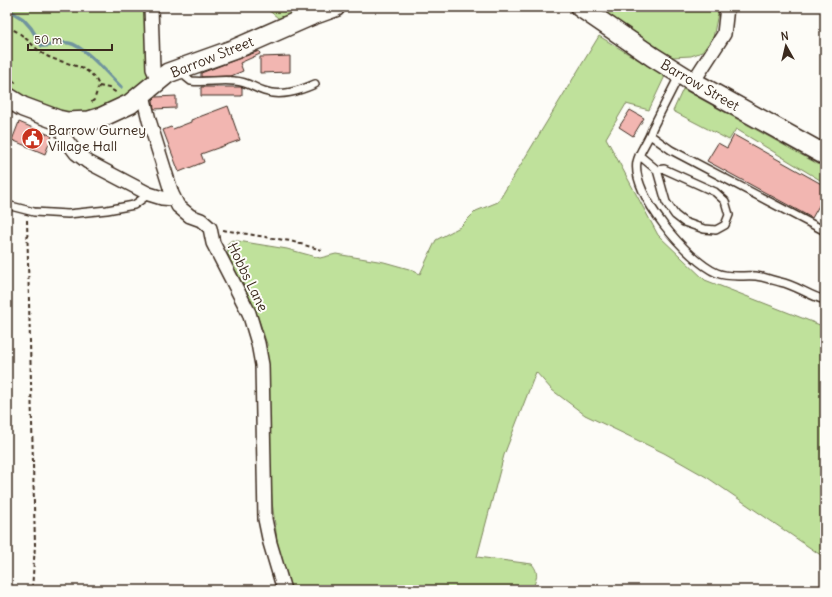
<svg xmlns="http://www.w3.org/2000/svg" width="832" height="597" font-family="Delius,sans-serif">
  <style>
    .green { fill: #bfe19b; stroke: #7d865c }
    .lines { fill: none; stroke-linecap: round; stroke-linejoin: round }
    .stream { stroke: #6f949e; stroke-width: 3.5 }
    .building { fill: #f2b6b1; stroke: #3b2a1e }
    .lane-casing { stroke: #3b2a1e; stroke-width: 10 }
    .street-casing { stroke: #3b2a1e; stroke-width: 16 }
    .secondary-casing { stroke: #3b2a1e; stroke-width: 22 }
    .path { stroke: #3b2a1e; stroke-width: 2; stroke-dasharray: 4 3; stroke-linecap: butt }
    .lane { stroke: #fdfcf7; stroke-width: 7 }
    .street { stroke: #fdfcf7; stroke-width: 13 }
    .secondary { stroke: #fdfcf7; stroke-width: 19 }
    .labels { text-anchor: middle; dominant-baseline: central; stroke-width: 4; stroke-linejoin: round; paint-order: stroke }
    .street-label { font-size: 14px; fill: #3b2a1e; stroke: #fdfcf7 }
    .poi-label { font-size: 14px; fill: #3b2a1e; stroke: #fdfcf7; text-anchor: start }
  </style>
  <rect width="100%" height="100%" fill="#fdfcf7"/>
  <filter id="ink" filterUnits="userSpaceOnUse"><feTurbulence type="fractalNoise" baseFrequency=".025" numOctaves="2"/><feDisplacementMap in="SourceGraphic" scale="8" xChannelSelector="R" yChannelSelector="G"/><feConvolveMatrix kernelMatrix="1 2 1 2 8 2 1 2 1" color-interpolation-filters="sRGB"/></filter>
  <g filter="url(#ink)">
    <path class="green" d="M7 7H147L148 73 147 82 116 106 67 116 7 90Z
      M267 7H314L283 22 267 9Z
      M591 7H718V13L713 38 702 52 691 56 673 57 660 52Z
      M599 36 665 76 649 110 626 104 606 138 658 235 705 280 825 327V558L708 478 664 453 585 415 552 390 536 372 504 455 477 557 532 564C540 574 536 579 532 590H290L279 554 272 502 269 446 267 344 260 323 246 289 231 262 228 254 227 244 232 240 287 249 320 258 336 254 384 262 409 269 420 274 436 240 460 227 476 211 498 202Z
      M683 89 825 168V183L736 129 729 140 673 111Z"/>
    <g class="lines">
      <path class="stream" d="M7 9 23 19 31 28 42 46C51 47 59 41 69 43 83 45 110 76 121 87"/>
    </g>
    <path class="building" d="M259 51 260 54 240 63 243 71 231 76 201 77V73Z
      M290 56V72L260 73V57Z
      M201 87H242V96H201Z
      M176 96V108L154 109 153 100 156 97Z
      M228 106 240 140 201 154 204 162 179 172 163 130 171 127 173 129 191 122V120Z
      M630 110 644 118 633 136 619 127Z
      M19 122 52 136 45 154 12 140Z
      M734 135 825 186V195L812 218 707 161 718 143 727 148Z"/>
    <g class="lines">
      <defs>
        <path id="lane" d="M183 69 186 77 191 81C205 83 220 79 235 81 248 82 252 87 264 91 281 97 299 91 315 84
          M680 74 652 129C649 140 639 151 637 162 631 194 688 261 717 273 729 278 744 275 756 276 764 277 772 280 780 282 796 285 809 296 825 300
          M650 135 671 150 825 231
          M640 156 657 170 666 202 675 215 684 222 704 229 716 230 725 225 729 215 725 201 715 192 664 169 657 170
          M7 205 34 212 68 214 107 210 134 205 149 194"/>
        <path id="street" d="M151 7 153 69 158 80
          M693 82 724 34 727 7
          M143 95 149 120 172 194 178 206 190 216 201 220 210 228 213 243 249 313 258 343 262 365 265 519 270 543 284 590
          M58 120 64 137 76 153 88 162 149 194 162 198 174 199"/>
        <path id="secondary" d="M580 7 653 57 693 82 825 155
          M7 97 23 107 58 120 67 122 89 121 102 117 130 104 168 73 235 49 310 16 335 7"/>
      </defs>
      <use href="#lane" class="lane-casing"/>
      <use href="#street" class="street-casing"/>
      <use href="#secondary" class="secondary-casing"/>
      <path class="path" d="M7 28C21 30 31 45 42 53 58 65 91 62 99 86L94 100 89 104
        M7 76 17 84
        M99 86 109 88 117 93
        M27 220 35 545 32 590
        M223 230 290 241 322 250"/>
      <use href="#lane" class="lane"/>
      <use href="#street" class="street"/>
      <use href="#secondary" class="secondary"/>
    </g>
  </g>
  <defs>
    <symbol id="civic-disc" viewBox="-11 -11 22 22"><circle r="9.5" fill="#c8321e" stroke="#fdfcf7"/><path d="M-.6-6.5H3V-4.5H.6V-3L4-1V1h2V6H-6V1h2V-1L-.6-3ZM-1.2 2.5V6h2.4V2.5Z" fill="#fff"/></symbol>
  </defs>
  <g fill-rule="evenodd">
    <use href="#civic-disc" x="20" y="126" width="25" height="25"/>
  </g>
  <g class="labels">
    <g class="street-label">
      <text transform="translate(212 57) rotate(-22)">Barrow Street</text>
      <text transform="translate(700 85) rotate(30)">Barrow Street</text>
      <text transform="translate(248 277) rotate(64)">Hobbs Lane</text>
    </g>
    <g class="poi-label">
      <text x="48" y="130">Barrow Gurney<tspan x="48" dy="16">Village Hall</tspan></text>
    </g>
  </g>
  <rect width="832" height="597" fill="none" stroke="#fdfcf7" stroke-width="24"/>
  <rect x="12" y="12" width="808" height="573" fill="none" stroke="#3b2a1e" stroke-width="1.5" filter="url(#ink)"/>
  <g transform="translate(786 46) rotate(352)" stroke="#fdfcf7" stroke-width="3" paint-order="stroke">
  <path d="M0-3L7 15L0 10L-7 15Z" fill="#3b2a1e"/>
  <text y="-6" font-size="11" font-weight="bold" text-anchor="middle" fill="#3b2a1e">N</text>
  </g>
  <path d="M28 44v6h84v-6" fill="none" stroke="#3b2a1e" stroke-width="2"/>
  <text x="34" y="44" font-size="12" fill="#3b2a1e" stroke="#fdfcf7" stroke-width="3" paint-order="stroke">50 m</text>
</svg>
